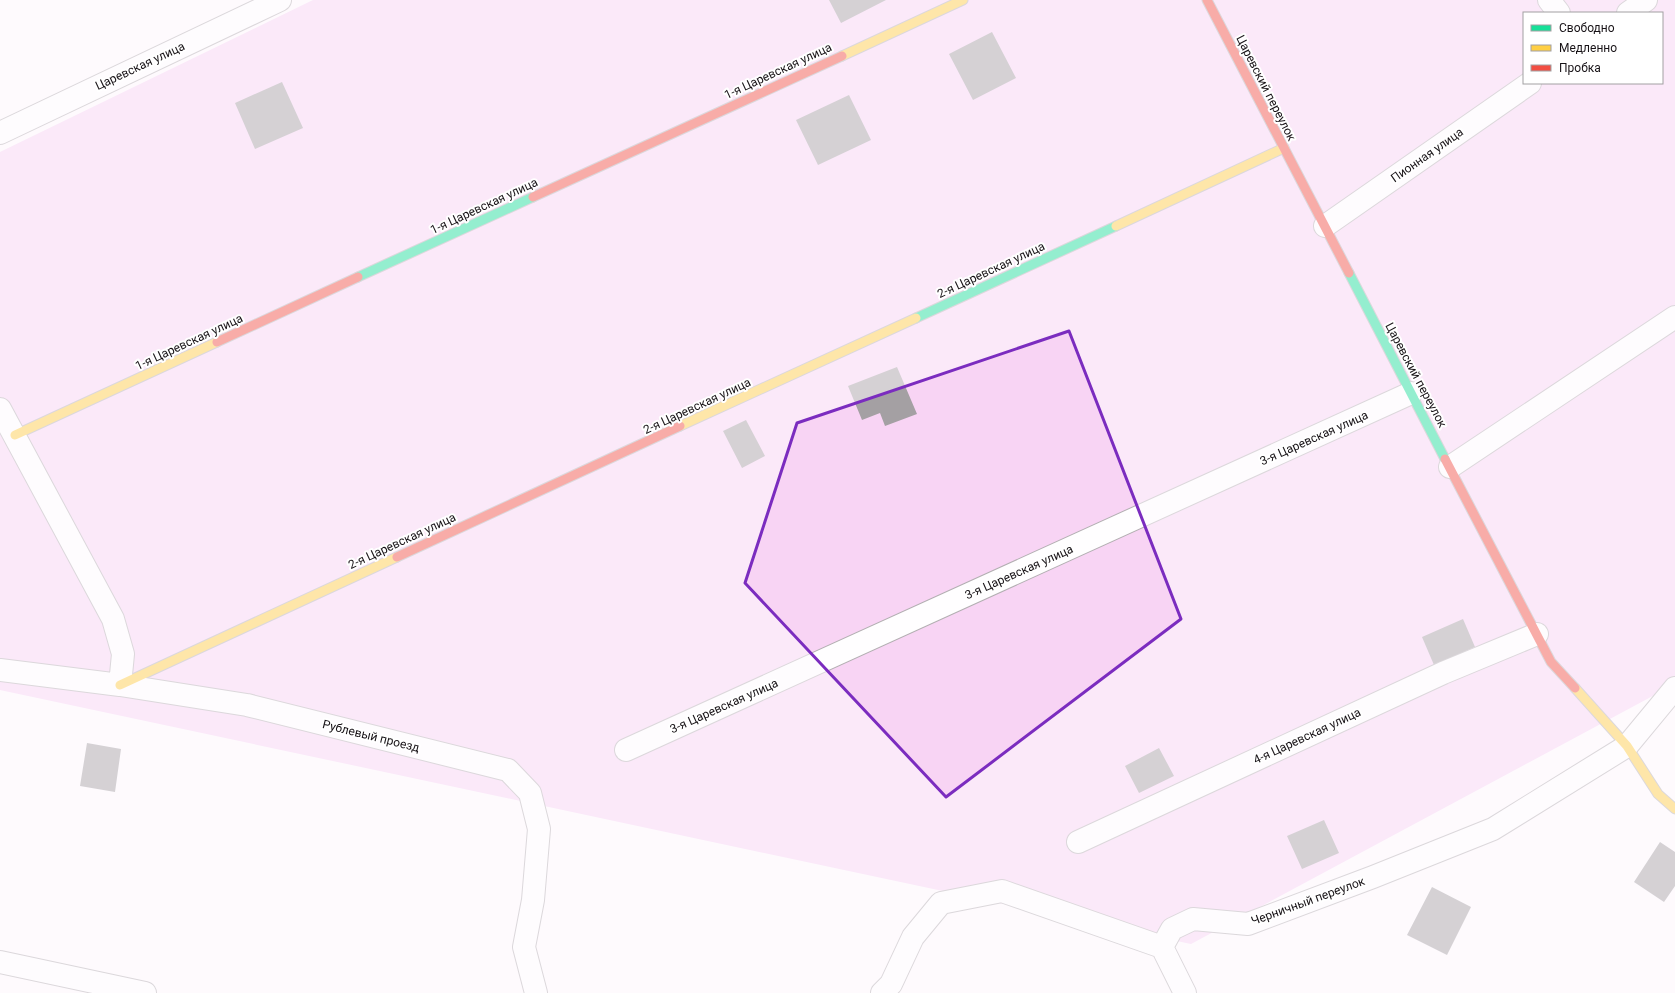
<svg xmlns="http://www.w3.org/2000/svg" width="1675" height="993" font-family="Roboto,sans-serif">
  <style>
    .green { fill: #f8d4f4; fill-rule: evenodd }
    .building { fill: #a4a0a3 }
    .lines { fill: none; stroke-linecap: round; stroke-linejoin: round }
    .street-casing { stroke: #b3afb2; stroke-width: 24 }
    .fast-casing { stroke: #b3afb2; stroke-width: 11 }
    .slow-casing { stroke: #b3afb2; stroke-width: 11 }
    .jam-casing { stroke: #b3afb2; stroke-width: 11 }
    .street { stroke: #fffeff; stroke-width: 22 }
    .fast { stroke: #16e098; stroke-width: 9 }
    .slow { stroke: #ffcf43; stroke-width: 9 }
    .jam { stroke: #f24e42; stroke-width: 9 }
    .marked { fill: none; stroke: #7b2cbf; stroke-width: 3; stroke-linejoin: round }
    .labels { text-anchor: middle; dominant-baseline: central; stroke-width: 4; stroke-linejoin: round; paint-order: stroke }
    .street-label { font-size: 12px; fill: #171216; stroke: #fff }
  </style>
  <rect width="100%" height="100%" fill="#fefafd"/>
  <path class="green" d="M313 0H1675V684L1191 944 0 690V152ZM1524 13H1662V83H1524Z"/>
  <path class="building" d="M829 0H886L841 23Z
    M992 32 1016 78 973 100 949 54Z
    M282 82 303 128 255 149 235 103Z
    M849 95 871 140 818 165 796 120Z
    M897 367 917 414 885 426 880 413 862 420 848 386Z
    M746 420 765 456 742 468 723 431Z
    M1463 619 1475 647 1434 665 1422 637Z
    M87 743 121 749 115 792 80 786Z
    M1159 748 1174 776 1139 793 1125 766Z
    M1324 820 1339 853 1302 869 1287 836Z
    M1660 842 1675 852V886L1664 902 1634 882Z
    M1432 887 1471 907 1447 955 1407 935Z"/>
  <g class="lines">
    <defs>
      <path id="street" d="M1549 0 1559 13
        M1628 13 1646 0
        M0 133 280 0
        M1325 226 1530 83
        M0 409 113 619 123 654 120 685
        M1450 467 1675 317
        M0 670 120 685 247 705 508 770 530 793 539 829 533 900 524 947 536 993
        M626 750 1411 393
        M1078 842 1443 673 1537 634
        M1162 947 1172 929 1193 919 1248 924 1373 877 1493 829 1627 746 1675 688
        M1162 947 1185 993
        M0 962 145 993
        M882 993 891 984 913 937 941 903 1002 891 1162 947"/>
      <path id="fast" d="M1349 273 1445 459
        M358 277 533 197
        M916 318 1116 226"/>
      <path id="slow" d="M842 56 963 0
        M1116 226 1284 148
        M680 426 916 318
        M15 435 217 342
        M120 685 397 557
        M1575 688 1627 746 1658 794 1675 809"/>
      <path id="jam" d="M1207 0 1349 273
        M533 197 842 56
        M217 342 358 277
        M1445 459 1551 662 1575 688
        M397 557 680 426"/>
    </defs>
    <use href="#street" class="street-casing"/>
    <use href="#fast" class="fast-casing"/>
    <use href="#slow" class="slow-casing"/>
    <use href="#jam" class="jam-casing"/>
    <use href="#street" class="street"/>
    <use href="#fast" class="fast"/>
    <use href="#slow" class="slow"/>
    <use href="#jam" class="jam"/>
  </g>
  <path d="M0 0H1675V993H0ZM1069 331 1181 619 946 797 745 583 797 423Z" fill="#fefafd" fill-opacity=".55" fill-rule="evenodd"/>
  <path class="marked" d="M1069 331 1181 619 946 797 745 583 797 423Z"/>
  <g class="labels">
    <g class="street-label">
      <text transform="translate(140 66) rotate(-25)">Царевская улица</text>
      <text transform="translate(778 71) rotate(-25)">1-я Царевская улица</text>
      <text transform="translate(1266 88) rotate(63)">Царевский переулок</text>
      <text transform="translate(1427 155) rotate(-35)">Пионная улица</text>
      <text transform="translate(484 206) rotate(-25)">1-я Царевская улица</text>
      <text transform="translate(991 270) rotate(-25)">2-я Царевская улица</text>
      <text transform="translate(189 342) rotate(-25)">1-я Царевская улица</text>
      <text transform="translate(1416 375) rotate(62)">Царевский переулок</text>
      <text transform="translate(697 406) rotate(-25)">2-я Царевская улица</text>
      <text transform="translate(1314 438) rotate(-24)">3-я Царевская улица</text>
      <text transform="translate(402 541) rotate(-25)">2-я Царевская улица</text>
      <text transform="translate(1019 572) rotate(-24)">3-я Царевская улица</text>
      <text transform="translate(724 706) rotate(-24)">3-я Царевская улица</text>
      <text transform="translate(371 736) rotate(14)">Рублевый проезд</text>
      <text transform="translate(1307 736) rotate(-25)">4-я Царевская улица</text>
      <text transform="translate(1308 901) rotate(-20)">Черничный переулок</text>
    </g>
  </g>
  <rect x="1523" y="12" width="140" height="72" fill="#ffffff" stroke="#a2a0a2"/>
  <rect x="1531" y="25" width="20" height="6" fill="#16e098" stroke="#a2a0a2"/>
  <text x="1559" y="32" font-size="12" fill="#171216">Свободно</text>
  <rect x="1531" y="45" width="20" height="6" fill="#ffcf43" stroke="#a2a0a2"/>
  <text x="1559" y="52" font-size="12" fill="#171216">Медленно</text>
  <rect x="1531" y="65" width="20" height="6" fill="#f24e42" stroke="#a2a0a2"/>
  <text x="1559" y="72" font-size="12" fill="#171216">Пробка</text>
</svg>
